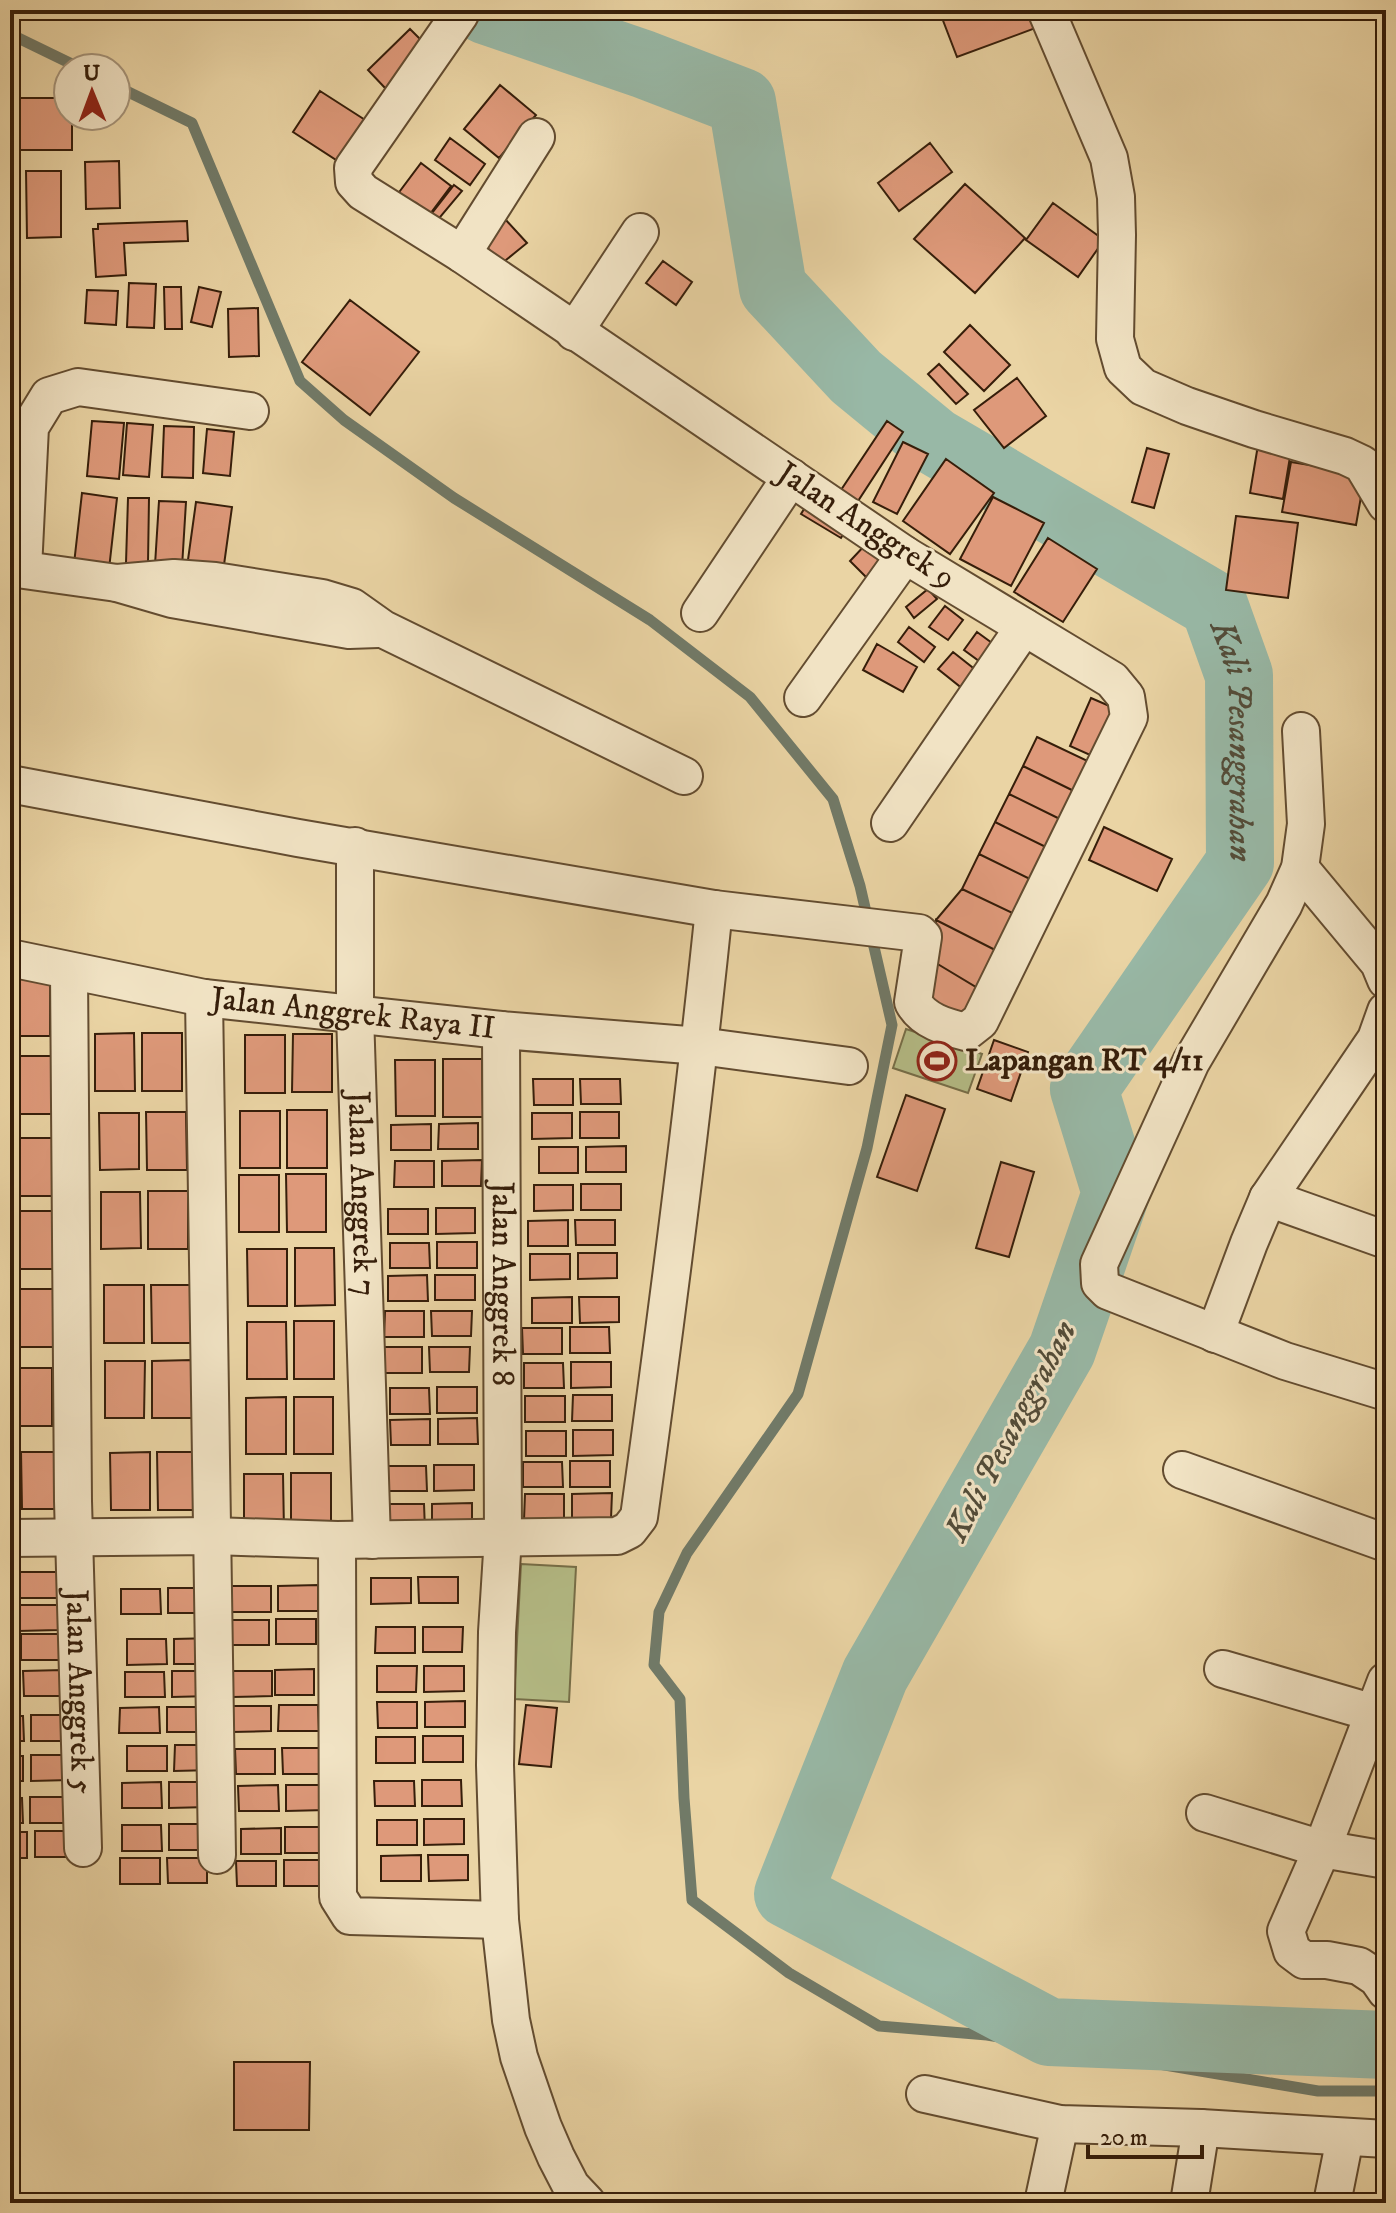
<svg xmlns="http://www.w3.org/2000/svg" width="1396" height="2213" font-family="'IM FELL DW Pica',serif">
  <style>
    .green { fill: #b5bd87; stroke: #766e48; stroke-width: 2 }
    .lines { fill: none; stroke-linecap: round; stroke-linejoin: round }
    .stream { stroke: #717a68; stroke-width: 11 }
    .river { stroke: #98b8a6; stroke-width: 68 }
    .building { fill: #de997a; stroke: #361e0a; stroke-width: 2 }
    .minor-casing { stroke: #634c30; stroke-width: 40 }
    .minor { stroke: #f1e3c4; stroke-width: 36 }
    .labels { text-anchor: middle; dominant-baseline: central; stroke-width: 6; stroke-linejoin: round; paint-order: stroke }
    .street-label { font-size: 32px; fill: #361e0a; stroke: #f1e3c4 }
    .poi-label { font-size: 32px; font-weight: bold; fill: #361e0a; stroke: #f1e3c4; text-anchor: start }
    .water-label { font-size: 34px; font-style: italic; fill: #534c39; stroke: #f1e3c4 }
  </style>
  <rect width="100%" height="100%" fill="#ead4a4"/>
  <filter id="stains"><feTurbulence type="fractalNoise" baseFrequency=".0025" numOctaves="4"/><feColorMatrix values="0 0 0 0 .2 0 0 0 0 .09 0 0 0 0 .02 0 0 0 .5 -.17"/></filter>
  <radialGradient id="worn" r=".72"><stop offset=".6" stop-color="#630" stop-opacity="0"/><stop offset="1" stop-color="#630" stop-opacity=".3"/></radialGradient>
  <path class="green" d="M906 1029 982 1054 968 1093 893 1068Z
    M521 1564 576 1567 569 1702 514 1699Z"/>
  <g class="lines">
    <path class="stream" d="M10 34 80 68
      M116 86 192 123 300 381 344 420 454 498 650 620 750 697 833 799 860 886 892 1025 867 1148 798 1394 687 1553 659 1612 654 1665 680 1699 684 1798 692 1900 789 1973 879 2026 987 2035 1318 2091H1386"/>
    <path class="river" id="s1" d="M485 10 643 64 742 102 773 288 856 377 934 441 1214 605 1239 675 1240 863 1084 1089 1116 1193 1062 1350 875 1675 788 1894 1049 2032 1386 2045"/>
  </g>
  <path class="building" d="M939 10H1035L1041 26 957 57Z
    M410 29 428 47 386 89 368 70Z
    M500 85 536 115 499 158 464 129Z
    M320 91 373 125 347 167 293 132Z
    M10 98H68V116H72V150H10Z
    M450 138 485 164 470 185 435 160Z
    M930 143 952 172 899 211 878 183Z
    M119 161 120 208 86 209 85 162Z
    M421 163 451 186 430 214 416 203 413 207 397 195Z
    M26 171H61V237L27 238Z
    M10 174H13L14 228H10Z
    M965 184 1025 238 975 293 914 239Z
    M454 185 462 191 436 222 429 217Z
    M1053 203 1104 240 1078 277 1026 240Z
    M505 219 527 243 501 264 481 240Z
    M187 221 188 241 124 243 126 275 96 277 93 229H98V224Z
    M663 261 692 282 676 305 646 283Z
    M129 283 156 284 154 328 127 327Z
    M164 287H181L182 329H165Z
    M199 287 221 292 212 327 191 322Z
    M87 290 118 291 116 325 85 323Z
    M350 300 419 352 370 415 302 362Z
    M258 308 259 356 229 357 228 309Z
    M970 325 1010 365 984 391 944 352Z
    M939 364 968 394 956 404 928 374Z
    M1017 378 1046 416 1004 448 974 410Z
    M92 421 124 423 119 479 87 476Z
    M887 421 903 432 858 501 841 490Z
    M127 423 153 425 149 477 123 475Z
    M164 426 194 427 193 478 162 477Z
    M207 429 234 432 230 476 203 473Z
    M903 442 928 454 897 514 873 502Z
    M1258 445 1291 451 1283 499 1250 493Z
    M1147 448 1169 454 1154 508 1132 502Z
    M946 459 994 493 950 554 903 521Z
    M1291 462 1365 474 1356 525 1282 512Z
    M82 493 117 498 109 569 74 564Z
    M812 496 852 520 841 538 801 514Z
    M993 497 1044 523 1011 586 960 559Z
    M128 498H149L148 564 126 563Z
    M159 501 186 502 182 567 155 565Z
    M196 502 232 507 223 572 187 567Z
    M1236 516 1298 523 1288 598 1226 590Z
    M1048 538 1097 569 1063 622 1014 592Z
    M867 543 889 566 872 583 850 561Z
    M928 589 937 599 914 618 906 607Z
    M945 606 963 620 948 640 929 627Z
    M909 627 935 647 924 662 898 642Z
    M977 632 992 643 979 661 964 650Z
    M877 644 917 667 903 692 863 670Z
    M953 652 977 671 963 689 938 669Z
    M1091 698 1121 711 1099 759 1070 746Z
    M1037 737 1098 766 1084 796 1023 766Z
    M1023 766 1084 796 1070 824 1009 794Z
    M1009 794 1070 824 1056 852 995 822Z
    M995 822 1056 852 1040 884 979 854Z
    M1104 827 1172 859 1157 891 1089 860Z
    M979 854 1040 884 1023 918 962 889Z
    M962 889 1023 918 1005 955 936 920Z
    M936 920 1005 955 986 993 936 963Z
    M936 963 986 993 972 1020 930 999Z
    M10 978H50V1036H10Z
    M134 1033 135 1091H95V1034Z
    M142 1033H182V1091H142Z
    M293 1034H332V1092H292Z
    M245 1035H285V1093H245Z
    M994 1040 1028 1052 1011 1101 977 1089Z
    M12 1056H52V1114H12Z
    M443 1059H482L483 1117H443Z
    M395 1060H435V1116H396Z
    M533 1079H573V1105H534Z
    M580 1079H620L621 1104H581Z
    M906 1095 945 1109 917 1191 877 1177Z
    M287 1110H327V1168H287Z
    M240 1111H280V1168H240Z
    M146 1112H186L187 1170H147Z
    M580 1112H619V1138H580Z
    M99 1113H139V1169L100 1170Z
    M532 1113H572V1138L532 1139Z
    M478 1123V1149H438L439 1124Z
    M431 1124V1150H391V1125Z
    M15 1138H54L55 1196H14Z
    M626 1146V1172H586V1147Z
    M539 1147H578V1173H539Z
    M482 1160 481 1186H442V1161Z
    M395 1161H434V1187H394Z
    M1001 1162 1034 1172 1009 1257 976 1248Z
    M286 1174H326V1232H287Z
    M239 1175H279V1232H239Z
    M581 1184H621V1210H581Z
    M534 1185H573V1210L534 1211Z
    M148 1191H188V1249H148Z
    M101 1192H140L141 1248 101 1249Z
    M436 1208H475V1233L436 1234Z
    M388 1209H428V1234H388Z
    M14 1211H54V1269H14Z
    M568 1220V1246H528V1221Z
    M575 1220H615V1245H576Z
    M437 1242H477V1268H437Z
    M390 1243H429L430 1268H390Z
    M295 1248H334L335 1305 295 1306Z
    M247 1249H287V1306H248Z
    M578 1253H617V1278L578 1279Z
    M530 1254H570V1279L530 1280Z
    M427 1275 428 1301H388V1276Z
    M435 1275H475V1300H435Z
    M104 1285H144V1343H104Z
    M151 1285H191V1343H152Z
    M15 1289H55V1347H16Z
    M572 1297V1323H532V1298Z
    M579 1297H619V1322L580 1323Z
    M385 1311H424V1337H384Z
    M431 1311H472L471 1336H432Z
    M294 1321H334V1379H294Z
    M247 1322H286L287 1379H247Z
    M570 1327H609L610 1353H570Z
    M522 1328H562V1354H523Z
    M383 1347H422V1373H382Z
    M429 1347H470L469 1372H430Z
    M192 1360V1418H152V1361Z
    M105 1361H145L144 1418H105Z
    M571 1362H611V1387L571 1388Z
    M524 1363H563L564 1388H524Z
    M12 1368H52V1426H13Z
    M437 1387H477V1413H437Z
    M390 1388H429L430 1414H390Z
    M573 1395H612V1421H572Z
    M525 1396H565V1422H525Z
    M286 1397V1454H246V1398Z
    M294 1397H333V1454H294Z
    M477 1418 478 1444H438V1419Z
    M430 1419V1445H391L390 1420Z
    M573 1430H613V1455L573 1456Z
    M526 1431H566V1456H526Z
    M10 1452H14V1510H10Z
    M21 1452H61V1509H22Z
    M150 1452V1510H111L110 1453Z
    M157 1452H197L198 1510H158Z
    M570 1461H610V1487H570Z
    M523 1462H562L563 1487H523Z
    M434 1465H474V1490L434 1491Z
    M387 1466H426L427 1491H387Z
    M291 1473H331V1531H291Z
    M244 1474H283L284 1531H244Z
    M612 1493 611 1519H572V1494Z
    M525 1494H564V1520H524Z
    M472 1503V1529H432V1504Z
    M385 1504H424L425 1530H385Z
    M20 1572H60V1598H20Z
    M10 1573H13L12 1598H10Z
    M418 1577H458V1603H419Z
    M371 1578H411V1603L371 1604Z
    M318 1585V1611H278V1586Z
    M231 1586H271V1612H231Z
    M168 1588H208V1613H168Z
    M121 1589H160L161 1614H121Z
    M18 1605H58V1630L18 1631Z
    M276 1619H316V1644H276Z
    M229 1620H269V1645H229Z
    M376 1627H415V1653H375Z
    M423 1627H463L462 1652H423Z
    M21 1634H61V1660H21Z
    M10 1635H14V1660H10Z
    M214 1638V1664H174V1639Z
    M127 1639H166L167 1664 127 1665Z
    M377 1666H417L416 1692H377Z
    M424 1666H464V1691L424 1692Z
    M314 1669V1695H275V1670Z
    M63 1670V1696H24L23 1671Z
    M10 1671H16V1697H10Z
    M172 1671H212V1696L172 1697Z
    M232 1671H272V1696L232 1697Z
    M125 1672H164L165 1697H125Z
    M465 1701V1727H425V1702Z
    M377 1702H417V1728H378Z
    M279 1705H318L319 1731H278Z
    M526 1705 557 1708 551 1767 519 1764Z
    M231 1706H271V1731L232 1732Z
    M159 1707 160 1733H119L120 1708Z
    M167 1707H207L206 1732H167Z
    M31 1715H71V1741H31Z
    M10 1716H23L24 1741H10Z
    M423 1736H463V1762H423Z
    M376 1737H415V1763H376Z
    M175 1745H214V1770L174 1771Z
    M127 1746H167V1771H127Z
    M282 1748H322L323 1774H283Z
    M235 1749H275V1774H236Z
    M31 1755H71L70 1780 31 1781Z
    M10 1756H23V1781H10Z
    M422 1780H461L462 1806H422Z
    M374 1781H414L415 1806H375Z
    M161 1782 162 1808H122V1783Z
    M169 1782H209V1807L169 1808Z
    M278 1785 279 1811H239L238 1786Z
    M286 1785H325L326 1810 286 1811Z
    M30 1797H70V1823H30Z
    M10 1798H22L23 1823H10Z
    M424 1819H464V1844L424 1845Z
    M377 1820H417V1845H377Z
    M169 1824H209V1850H169Z
    M122 1825H161L162 1851H122Z
    M285 1827H325V1853H285Z
    M281 1828V1854H241V1829Z
    M35 1831H75L74 1857H35Z
    M10 1832H27V1858H10Z
    M421 1855V1881H381V1856Z
    M428 1855H468V1880L429 1881Z
    M120 1858H160V1884H120Z
    M167 1858H207V1883H168Z
    M284 1860H323L324 1886H284Z
    M236 1861H276V1886H237Z
    M234 2062H310L309 2130H234Z
    M323 2197 324 2203H264Z"/>
  <g class="lines">
    <defs>
      <g id="minor">
        <path d="M1046 10 1109 158 1116 197 1117 235 1115 339 1123 368 1143 387 1187 406 1254 429 1345 456 1362 464 1386 504"/>
        <path d="M462 254 536 137"/>
        <path d="M574 332 640 232"/>
        <path d="M10 568 117 583 172 599 349 630 378 629"/>
        <path d="M23 569 30 427 49 396 78 387 250 411"/>
        <path d="M117 583 174 578 215 581 322 598 352 607 383 629 684 776"/>
        <path d="M700 613 791 477"/>
        <path d="M803 698 905 555"/>
        <path d="M1301 731 1306 824 1300 868 1284 904 1191 1062 1099 1264 1100 1283 1108 1291 1285 1361 1386 1392"/>
        <path d="M10 784 298 838 714 909 919 933 923 937 913 1002C923 1021 946 1027 966 1032L980 1021 1129 717 1126 697 1112 680 905 555 462 254 363 192 354 182 353 168 460 14"/>
        <path d="M890 823 1024 627"/>
        <path id="s2" d="M355 846V1014L372 1540"/>
        <path d="M1300 868 1379 963 1386 980"/>
        <path id="s3" d="M10 958 204 998 501 1030 700 1046 849 1066"/>
        <path id="s4" d="M69 972 73 1501 83 1848"/>
        <path d="M204 998 217 1855"/>
        <path id="s5" d="M501 1030 503 1537 497 1632 495 1765 500 1920 511 2020 519 2057 543 2127 556 2157 571 2186 587 2203"/>
        <path d="M1268 1198 1386 1240"/>
        <path d="M1215 1334 1249 1243 1268 1198 1376 1039 1386 1011"/>
        <path d="M1182 1470 1386 1543"/>
        <path d="M10 1538 213 1536 337 1540 617 1536 629 1530 639 1517C667 1315 693 1112 714 909"/>
        <path d="M337 1540 338 1897 350 1916 500 1920"/>
        <path d="M1223 1669 1374 1713H1386"/>
        <path d="M1386 1681 1322 1849 1286 1931 1292 1951 1304 1960H1327L1359 1966 1377 1978 1386 1991"/>
        <path d="M1205 1813 1322 1849 1386 1860"/>
        <path d="M925 2094 1060 2124 1201 2128 1386 2139"/>
        <path d="M1043 2203 1060 2124"/>
        <path d="M1189 2203 1201 2128"/>
        <path d="M1332 2203 1345 2138"/>
      </g>
    </defs>
    <use href="#minor" class="minor-casing"/>
    <use href="#minor" class="minor"/>
  </g>
  <defs>
    <symbol id="stadium-ring" viewBox="-11 -11 22 22"><circle r="9.5" fill="#f1e3c4" stroke="#8f2418" stroke-width="1.5"/><path d="M0-5a6.5 5 0 1 0 0 10a6.5 5 0 1 0 0-10ZM-3.5-1.8h7v3.6h-7Z" fill="#8f2418"/></symbol>
  </defs>
  <g fill-rule="evenodd">
    <use href="#stadium-ring" x="915" y="1039" width="44" height="44"/>
  </g>
  <g class="labels">
    <g class="street-label">
      <text transform="translate(866 526) rotate(33)">Jalan Anggrek 9</text>
      <text stroke="none"><textPath href="#s3" startOffset="348">Jalan Anggrek Raya II</textPath></text>
      <text stroke="none"><textPath href="#s2" startOffset="348">Jalan Anggrek 7</textPath></text>
      <text stroke="none"><textPath href="#s5" startOffset="254">Jalan Anggrek 8</textPath></text>
      <text stroke="none"><textPath href="#s4" startOffset="720">Jalan Anggrek 5</textPath></text>
    </g>
    <g class="poi-label">
      <text x="965" y="1061">Lapangan RT 4/11</text>
    </g>
    <g class="water-label">
      <text stroke="none"><textPath href="#s1" startOffset="1148">Kali Pesanggrahan</textPath></text>
      <text transform="translate(1011 1431) rotate(-62)">Kali Pesanggrahan</text>
    </g>
  </g>
  <rect width="1396" height="2213" fill="none" stroke="#ead4a4" stroke-width="40"/>
  <rect x="12" y="12" width="1372" height="2189" fill="none" stroke="#361e0a" stroke-width="4"/>
  <rect x="20" y="20" width="1356" height="2173" fill="none" stroke="#361e0a" stroke-width="2"/>
  <g transform="translate(92 92) rotate(359)"><circle r="38" fill="#f1e3c4" stroke="#a6947a" stroke-width="2"/>
  <path d="M0-6L14 30L0 20L-14 30Z" fill="#8f2418"/>
  <text y="-12" font-size="22" font-weight="bold" text-anchor="middle" fill="#361e0a">U</text>
  </g>
  <path d="M1088 2145v12h114v-12" fill="none" stroke="#361e0a" stroke-width="4"/>
  <text x="1100" y="2145" font-size="24" fill="#361e0a" stroke="#f1e3c4" stroke-width="6" paint-order="stroke">20 m</text>
  <rect width="100%" height="100%" filter="url(#stains)"/>
  <rect width="100%" height="100%" fill="url(#worn)"/>
</svg>
